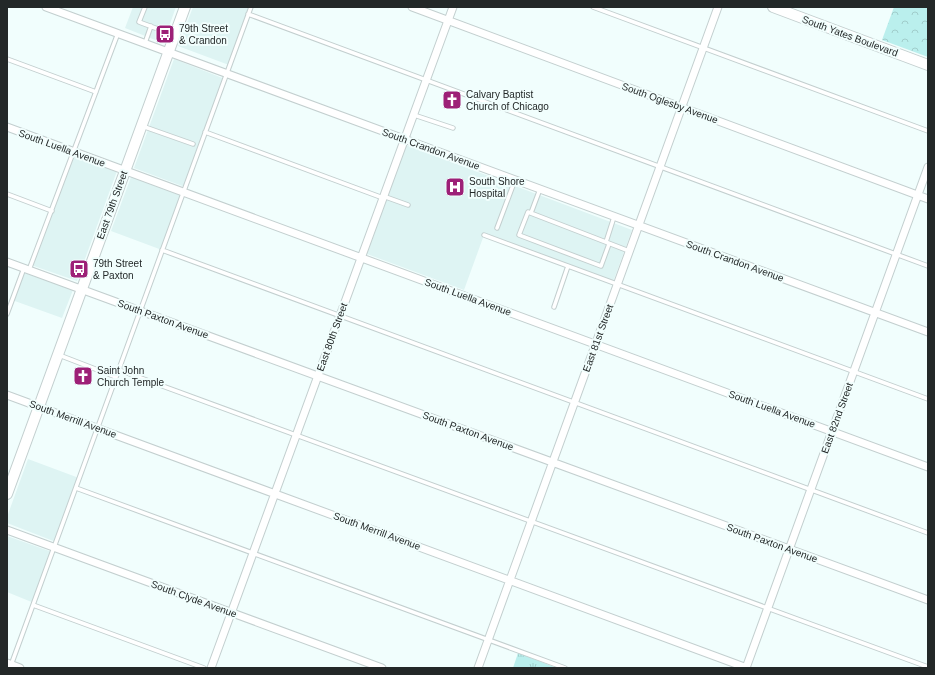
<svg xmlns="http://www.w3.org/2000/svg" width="935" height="675" font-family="Helvetica,sans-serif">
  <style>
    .built { fill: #def4f3 }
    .grass { fill: url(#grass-tufts) }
    .park { fill: url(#park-crowns) }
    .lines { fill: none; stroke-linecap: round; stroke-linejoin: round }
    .lane-casing { stroke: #c3cfcf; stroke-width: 5.5 }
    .street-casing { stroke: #c3cfcf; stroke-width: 9 }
    .secondary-casing { stroke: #c3cfcf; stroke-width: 12 }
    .lane { stroke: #fff; stroke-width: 3.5 }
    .street { stroke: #fff; stroke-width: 7 }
    .secondary { stroke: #fff; stroke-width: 10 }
    .labels { text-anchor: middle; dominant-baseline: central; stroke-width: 4; stroke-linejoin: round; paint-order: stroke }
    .poi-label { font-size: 10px; fill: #232828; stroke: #f1fefd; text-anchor: start }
    .street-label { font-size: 10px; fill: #232828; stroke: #f1fefd }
  </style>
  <defs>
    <pattern id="grass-tufts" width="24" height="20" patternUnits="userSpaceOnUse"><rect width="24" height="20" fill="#baefed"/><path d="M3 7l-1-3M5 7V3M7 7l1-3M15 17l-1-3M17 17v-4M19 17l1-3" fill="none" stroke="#a0cdcb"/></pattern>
    <pattern id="park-crowns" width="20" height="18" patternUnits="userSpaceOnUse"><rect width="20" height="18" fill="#baefed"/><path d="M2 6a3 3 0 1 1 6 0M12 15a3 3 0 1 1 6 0" fill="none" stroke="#a0cdcb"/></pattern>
  </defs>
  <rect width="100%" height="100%" fill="#f1fefd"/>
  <path class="built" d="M133 7H176L163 43 125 28Z
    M193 7H251L229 65 178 46Z
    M174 59 225 79 185 187 134 168Z
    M406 145 632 230 613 282 484 235 464 290 367 254Z
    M73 156 117 171 77 281 31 265Z
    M131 177 182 196 162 250 111 231Z
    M22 272 73 290 62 318 12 300Z
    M28 459 79 478 56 542 7 523V517Z
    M7 536 52 552 34 603 7 592Z"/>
  <path class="grass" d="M518 653 557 668H513Z"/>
  <path class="park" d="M894 7H928V57L882 40Z"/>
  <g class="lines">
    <defs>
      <path id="lane" d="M145 7 139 22 174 35
        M593 7 928 131
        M248 14 928 266
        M145 43 151 26
        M7 59 96 92
        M414 115 453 128
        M142 126 193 144
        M205 132 383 198
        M7 194 52 211
        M383 196 408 205
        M531 213 540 189
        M497 228 515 180
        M484 235 928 399
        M606 242 614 217
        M609 244 601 266 519 235 528 212 629 251
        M162 250 928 533
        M29 270 118 33
        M554 307 568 266
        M7 314 24 268
        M59 355 116 377
        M119 370 928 667
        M76 488 565 668
        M33 605 204 668
        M10 668 251 7"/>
      <path id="street" d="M46 7 928 332
        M412 7 928 199
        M7 127 928 467
        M7 262 928 600
        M7 395 747 668
        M7 530 382 668
        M7 663 20 668
        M211 668 453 7
        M478 668 718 7
        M746 668 928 167"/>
      <path id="secondary" d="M773 7 928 65
        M7 494 185 7"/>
    </defs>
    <use href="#lane" class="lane-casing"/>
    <use href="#street" class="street-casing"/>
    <use href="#secondary" class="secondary-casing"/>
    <use href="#lane" class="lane"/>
    <use href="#street" class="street"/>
    <use href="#secondary" class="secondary"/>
  </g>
  <defs>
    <symbol id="bus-square" viewBox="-11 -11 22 22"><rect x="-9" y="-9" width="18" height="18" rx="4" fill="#9d2077" stroke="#f1fefd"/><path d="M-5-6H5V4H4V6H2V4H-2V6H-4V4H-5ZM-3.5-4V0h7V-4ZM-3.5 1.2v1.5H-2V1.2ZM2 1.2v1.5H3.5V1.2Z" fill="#fff"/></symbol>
    <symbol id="church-square" viewBox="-11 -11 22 22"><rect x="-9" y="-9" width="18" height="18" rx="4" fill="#9d2077" stroke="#f1fefd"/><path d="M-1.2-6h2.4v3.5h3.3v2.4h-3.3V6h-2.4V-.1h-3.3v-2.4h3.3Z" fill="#fff"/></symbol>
    <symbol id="hospital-square" viewBox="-11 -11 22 22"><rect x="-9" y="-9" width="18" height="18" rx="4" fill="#9d2077" stroke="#f1fefd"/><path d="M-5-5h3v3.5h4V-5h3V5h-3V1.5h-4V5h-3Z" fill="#fff"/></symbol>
  </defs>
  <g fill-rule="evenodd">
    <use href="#bus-square" x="154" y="23" width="22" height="22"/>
    <use href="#church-square" x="441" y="89" width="22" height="22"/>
    <use href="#hospital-square" x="444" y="176" width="22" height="22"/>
    <use href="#bus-square" x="68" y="258" width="22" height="22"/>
    <use href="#church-square" x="72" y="365" width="22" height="22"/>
  </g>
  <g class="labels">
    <g class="poi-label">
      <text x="179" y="28">79th Street<tspan x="179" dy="12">&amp; Crandon</tspan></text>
      <text x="466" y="94">Calvary Baptist<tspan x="466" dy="12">Church of Chicago</tspan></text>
      <text x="469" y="181">South Shore<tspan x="469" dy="12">Hospital</tspan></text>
      <text x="93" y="263">79th Street<tspan x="93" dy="12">&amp; Paxton</tspan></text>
      <text x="97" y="370">Saint John<tspan x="97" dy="12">Church Temple</tspan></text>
    </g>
    <g class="street-label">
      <text transform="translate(850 36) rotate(20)">South Yates Boulevard</text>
      <text transform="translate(670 103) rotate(20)">South Oglesby Avenue</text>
      <text transform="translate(62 148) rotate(20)">South Luella Avenue</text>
      <text transform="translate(431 149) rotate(20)">South Crandon Avenue</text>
      <text transform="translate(112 205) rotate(-70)">East 79th Street</text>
      <text transform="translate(735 261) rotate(20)">South Crandon Avenue</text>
      <text transform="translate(468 297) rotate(20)">South Luella Avenue</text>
      <text transform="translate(163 319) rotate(20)">South Paxton Avenue</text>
      <text transform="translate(332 337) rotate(-70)">East 80th Street</text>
      <text transform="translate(598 338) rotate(-70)">East 81st Street</text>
      <text transform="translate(772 409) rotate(20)">South Luella Avenue</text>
      <text transform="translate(837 418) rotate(-70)">East 82nd Street</text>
      <text transform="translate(73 419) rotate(20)">South Merrill Avenue</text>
      <text transform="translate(468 431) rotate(20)">South Paxton Avenue</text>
      <text transform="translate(377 531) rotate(20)">South Merrill Avenue</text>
      <text transform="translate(772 543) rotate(20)">South Paxton Avenue</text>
      <text transform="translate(194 599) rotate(20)">South Clyde Avenue</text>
    </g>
  </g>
  <rect width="935" height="675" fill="none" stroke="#232828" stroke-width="16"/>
</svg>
